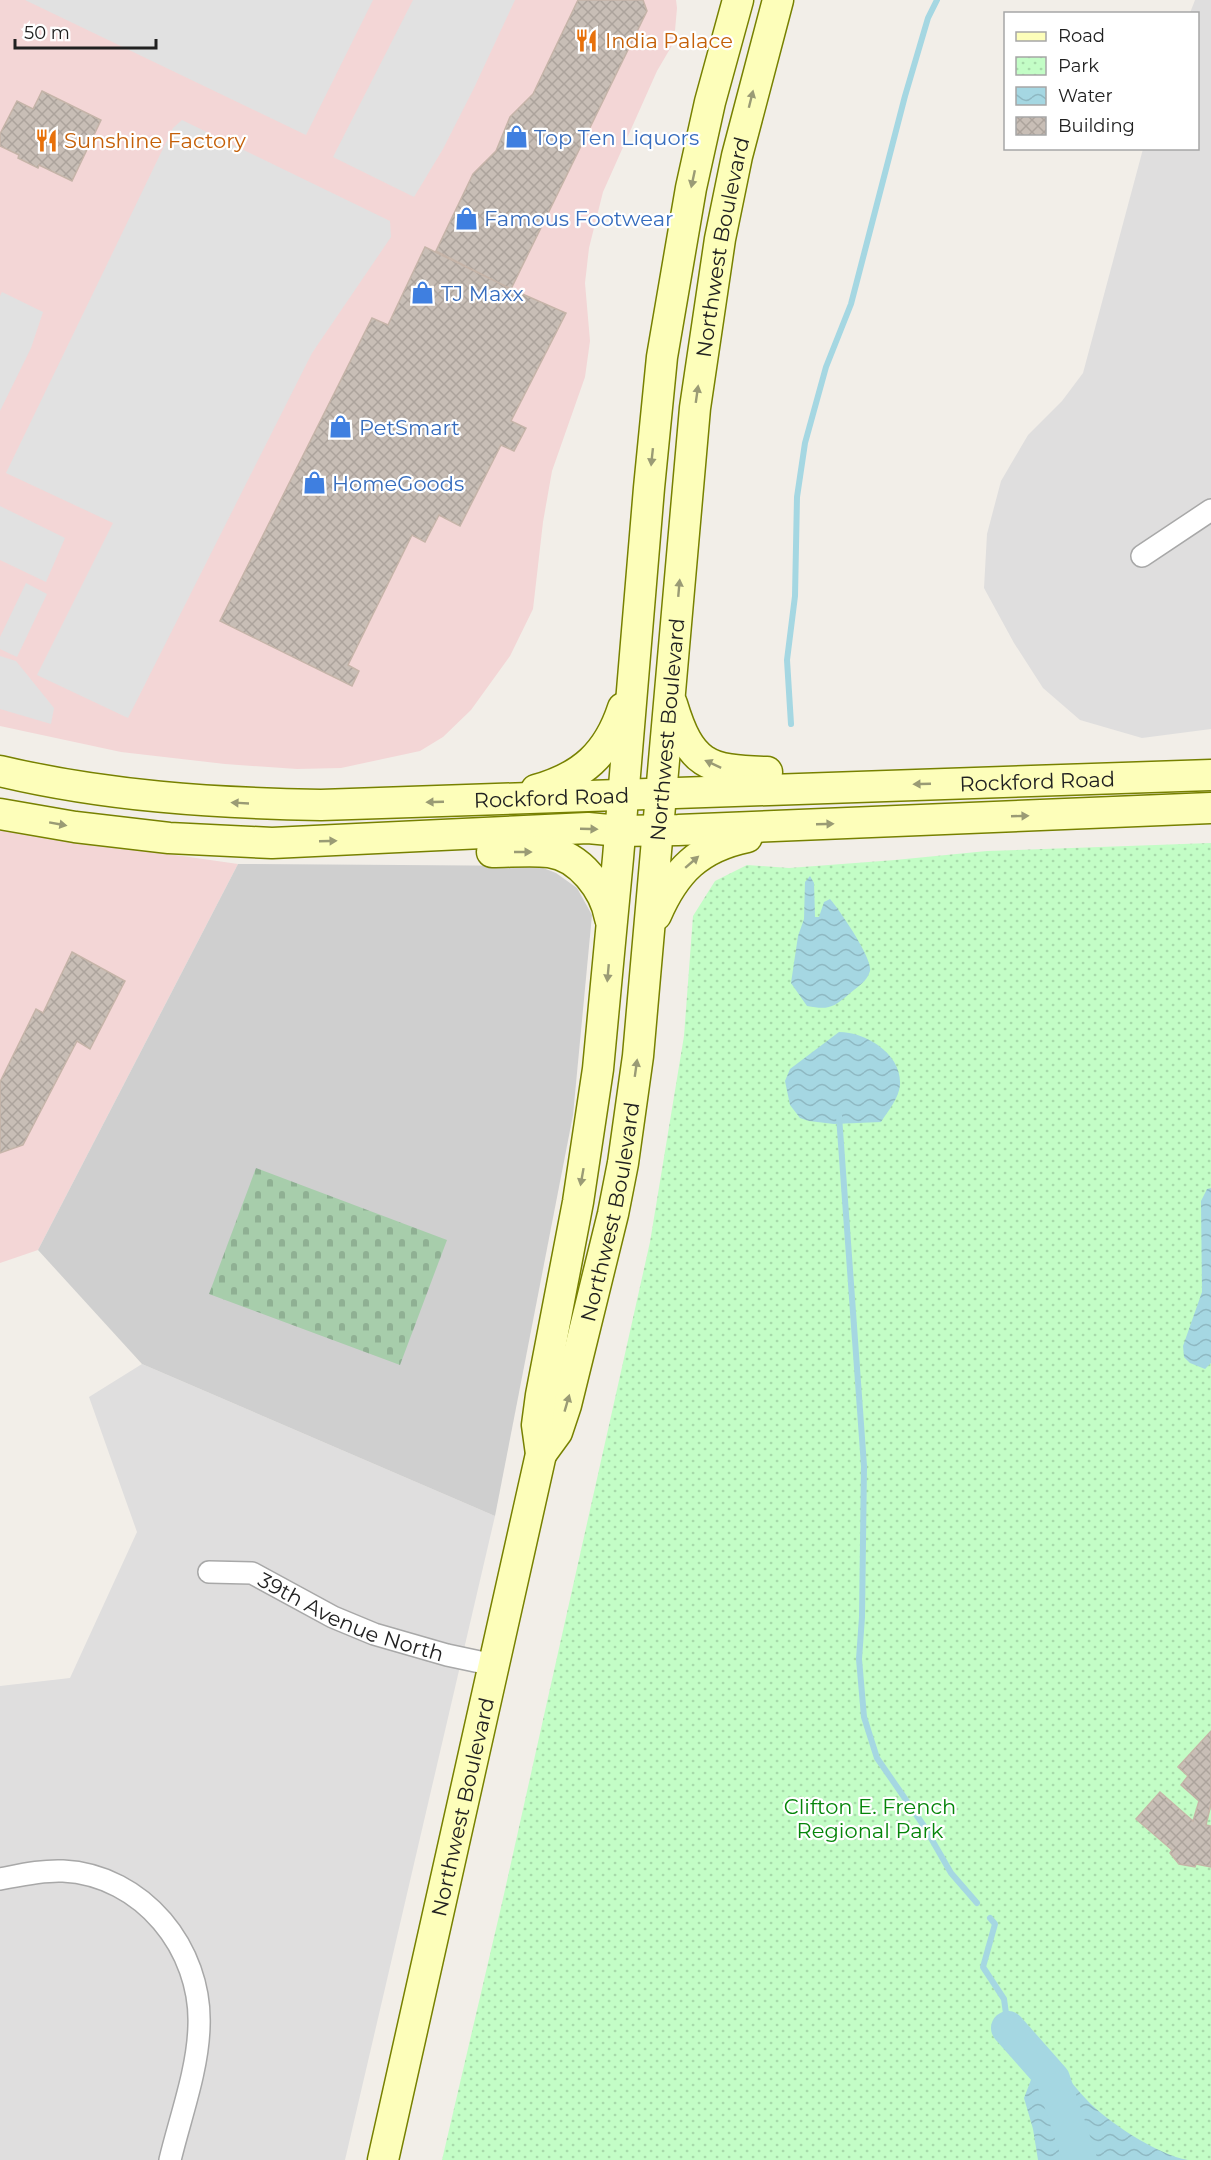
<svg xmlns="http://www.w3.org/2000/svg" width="1211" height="2160" font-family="Montserrat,sans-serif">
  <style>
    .residential { fill: #dfdede }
    .commercial { fill: #f3d6d6 }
    .religious { fill: #cfcfcf }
    .cemetery { fill: url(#cemetery-stones) }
    .park { fill: url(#park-dots) }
    .parking { fill: #e1e1e1 }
    .water { fill: url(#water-waves) }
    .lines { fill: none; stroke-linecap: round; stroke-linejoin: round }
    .stream { stroke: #a5d7e2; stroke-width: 6 }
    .river { stroke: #a5d7e2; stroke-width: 34 }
    .building { fill: url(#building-cross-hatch); stroke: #c5b4a8; stroke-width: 1.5 }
    .minor-casing { stroke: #a8a8a8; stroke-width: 24 }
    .secondary-casing { stroke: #778100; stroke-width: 33 }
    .minor { stroke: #fff; stroke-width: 21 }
    .secondary { stroke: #fdfeba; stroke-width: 30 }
    .oneway { fill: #9a9b75 }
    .labels { text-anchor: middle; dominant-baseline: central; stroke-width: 4.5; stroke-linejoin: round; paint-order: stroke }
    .food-label { font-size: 21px; fill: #c56008; stroke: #fff; text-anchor: start }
    .shop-label { font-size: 21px; fill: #366cbe; stroke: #fff; text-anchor: start }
    .street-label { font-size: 21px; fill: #212121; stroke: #fff }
    .park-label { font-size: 21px; fill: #05850a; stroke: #fff }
  </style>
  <defs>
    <pattern id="cemetery-stones" width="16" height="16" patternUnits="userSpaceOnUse" patternTransform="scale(1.5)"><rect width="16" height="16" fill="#a7cdab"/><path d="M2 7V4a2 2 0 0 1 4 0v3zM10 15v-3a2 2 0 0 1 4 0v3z" fill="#8fb093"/></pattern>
    <pattern id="park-dots" width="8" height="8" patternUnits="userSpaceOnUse" patternTransform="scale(1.5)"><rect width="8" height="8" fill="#c3fdc6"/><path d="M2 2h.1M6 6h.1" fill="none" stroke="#a7d9aa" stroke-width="1.8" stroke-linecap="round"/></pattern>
    <pattern id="water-waves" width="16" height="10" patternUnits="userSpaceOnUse" patternTransform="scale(1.5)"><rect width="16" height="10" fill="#a5d7e2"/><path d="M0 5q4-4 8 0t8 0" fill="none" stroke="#8eb8c2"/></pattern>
    <pattern id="building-cross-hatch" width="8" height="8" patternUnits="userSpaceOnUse" patternTransform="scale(1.5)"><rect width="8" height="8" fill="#c8beb6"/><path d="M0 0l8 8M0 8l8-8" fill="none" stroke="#aca39c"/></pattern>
  </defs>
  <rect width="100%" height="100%" fill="#f2eee8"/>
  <path class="residential" d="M1195 0H1211V729L1142 738 1080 720 1043 688 1014 643 984 588 987 534 1001 481 1028 435 1062 401 1083 373 1143 149 1198 148V14L1190 13Z
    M142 1364 495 1516 345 2160H0V1686L70 1678 137 1532 89 1397Z"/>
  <path class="commercial" d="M0 0H676L677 8 674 42 657 71 603 192 589 248 585 283 590 341 585 377 552 471 543 522 533 609 510 656 471 710 443 737 420 751 341 768 297 769 225 764 121 752 0 726Z
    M0 827 98 844 238 864 38 1250 0 1263Z"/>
  <path class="religious" d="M238 864 538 866 556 873 577 888 592 915 573 1115 495 1516 142 1364 38 1250Z"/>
  <path class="cemetery" d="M256 1168 447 1240 400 1365 209 1294Z"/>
  <path class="park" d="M1211 843V2160H442L502 1903 650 1242 684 1036 693 916 715 881 747 865 789 868 895 860 987 851Z"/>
  <path class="parking" d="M25 0H373L306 135Z
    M413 0H515L474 88 443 149 414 197 333 157Z
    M182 120 390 221 391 237 312 353 128 718 37 675 113 523 6 473 173 128Z
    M2 292 43 312 31 348 0 411V296Z
    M0 506 65 538 46 582 0 560Z
    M26 583 47 594 17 657 0 649V637Z
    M0 656 16 661 54 708 51 724 0 709Z"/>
  <path class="water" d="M810 876 814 883 815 917H819L824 902 830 899C839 909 873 959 870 971 867 982 857 987 849 994 833 1008 828 1010 807 1006L791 983 798 936 804 919 805 882Z
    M839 1032C866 1032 902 1054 900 1085 899 1098 888 1111 881 1122L834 1124 809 1121 800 1118 790 1105 785 1081 790 1069Z
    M1211 1188V1363L1205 1369 1190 1363 1184 1357 1183 1346 1202 1292 1201 1201 1207 1189Z
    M1035 2040C1054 2058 1068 2080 1086 2099 1107 2122 1158 2155 1188 2160H1038L1033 2129 1024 2098 1034 2072 1024 2055Z"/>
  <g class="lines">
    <path class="stream" d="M791 724 787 660 795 596 797 497 805 443 826 367 851 304 905 96 928 18 937 0
      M839 1116 864 1466 862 1617 859 1659 864 1717 877 1758 924 1826 951 1873 977 1903
      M990 1918 995 1924 983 1967 1004 1999 1008 2028"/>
    <path class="river" d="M1008 2028 1053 2079 1080 2160"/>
  </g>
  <path class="building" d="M578 0H643L647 11 511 289 436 251 473 174 496 151 510 117 533 94Z
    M42 91 101 120 72 181 39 165 38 168 18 158 19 155 0 146V134L17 101 33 109Z
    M425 247 511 289 566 313 511 421 526 428 514 451 501 445 460 526 439 515 425 542 412 535 348 665 359 671 352 686 220 621 372 318 388 325Z
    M72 952 125 981 90 1049 77 1041 23 1145 0 1153V1082L36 1009 43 1013Z
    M1211 1731V1804L1206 1825 1211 1826V1867L1196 1864 1195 1867 1179 1864 1170 1853 1172 1850 1136 1819 1160 1792 1193 1821 1199 1801 1181 1785 1188 1776 1178 1767Z"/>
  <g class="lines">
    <defs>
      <g id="minor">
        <path d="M1142 556 1211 510"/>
        <path id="s1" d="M209 1572 252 1573 333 1617 374 1634 447 1655 494 1665"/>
        <path d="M0 1879C21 1875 42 1870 63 1871 143 1875 202 1949 199 2026 198 2070 180 2118 170 2160"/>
      </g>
      <g id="secondary">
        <path d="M672 704C690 764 707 771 767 772"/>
        <path id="s2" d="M0 771C105 796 213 803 321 805L1211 775"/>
        <path d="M536 790C582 777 608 754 623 708"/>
        <path d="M0 814 75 827 169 838 272 843 588 828 620 831 678 830 1211 808"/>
        <path d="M492 852C510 852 531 850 549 852 580 856 605 890 610 918"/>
        <path d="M656 915C675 871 699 847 747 837"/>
        <path id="s3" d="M541 1454 557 1432 566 1405 613 1214 623 1163 638 1056 695 408 720 239 737 156 778 0"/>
        <path id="s4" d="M383 2160 541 1454 537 1425 541 1395 578 1202 598 1069 618 858 649 488 662 357 691 188 710 102 738 0"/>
      </g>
    </defs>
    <use href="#minor" class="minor-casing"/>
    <use href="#secondary" class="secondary-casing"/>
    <use href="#minor" class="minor"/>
    <use href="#secondary" class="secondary"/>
  </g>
  <defs><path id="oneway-solid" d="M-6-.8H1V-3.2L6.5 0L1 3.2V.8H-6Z" transform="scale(1.5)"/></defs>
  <g class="oneway">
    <use href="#oneway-solid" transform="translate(751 99) rotate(-76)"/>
    <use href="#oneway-solid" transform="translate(693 179) rotate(102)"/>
    <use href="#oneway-solid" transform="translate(697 394) rotate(-82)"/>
    <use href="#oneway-solid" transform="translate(652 457) rotate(96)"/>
    <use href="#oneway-solid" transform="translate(679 588) rotate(-85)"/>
    <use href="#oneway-solid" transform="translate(713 764) rotate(-155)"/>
    <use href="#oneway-solid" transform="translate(922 784) rotate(178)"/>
    <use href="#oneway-solid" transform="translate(435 802) rotate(178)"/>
    <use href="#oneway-solid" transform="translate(240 803) rotate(-177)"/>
    <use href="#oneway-solid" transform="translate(1020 816) rotate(-2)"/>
    <use href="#oneway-solid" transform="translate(58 824) rotate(10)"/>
    <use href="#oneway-solid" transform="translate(825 824) rotate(-2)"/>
    <use href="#oneway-solid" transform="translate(589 829) rotate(2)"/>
    <use href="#oneway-solid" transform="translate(328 841) rotate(-2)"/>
    <use href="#oneway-solid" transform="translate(523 852)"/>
    <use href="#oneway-solid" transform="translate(692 862) rotate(-41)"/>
    <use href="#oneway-solid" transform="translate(608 973) rotate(95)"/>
    <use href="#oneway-solid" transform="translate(636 1068) rotate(-82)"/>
    <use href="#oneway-solid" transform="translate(582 1177) rotate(100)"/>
    <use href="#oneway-solid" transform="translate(567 1403) rotate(-74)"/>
  </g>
  <defs>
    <symbol id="restaurant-bare" viewBox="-9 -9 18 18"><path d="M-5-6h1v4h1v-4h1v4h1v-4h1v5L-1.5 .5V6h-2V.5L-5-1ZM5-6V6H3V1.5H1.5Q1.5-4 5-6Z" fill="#e8710a" stroke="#fff" stroke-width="2.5" paint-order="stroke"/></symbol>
    <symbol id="shop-bare" viewBox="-9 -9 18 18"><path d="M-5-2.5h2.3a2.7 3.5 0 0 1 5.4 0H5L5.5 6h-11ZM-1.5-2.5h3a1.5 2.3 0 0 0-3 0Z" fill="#3f7fe0" stroke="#fff" stroke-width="2.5" paint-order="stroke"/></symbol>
  </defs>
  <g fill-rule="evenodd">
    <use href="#restaurant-bare" x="570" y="24" width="33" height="33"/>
    <use href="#shop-bare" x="500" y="120" width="33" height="33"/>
    <use href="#restaurant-bare" x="30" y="124" width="33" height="33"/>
    <use href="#shop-bare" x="450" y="202" width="33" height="33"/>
    <use href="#shop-bare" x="406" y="276" width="33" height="33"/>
    <use href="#shop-bare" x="324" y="410" width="33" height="33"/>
    <use href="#shop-bare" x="298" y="466" width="33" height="33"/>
  </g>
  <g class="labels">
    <g class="food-label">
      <text x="605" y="40">India Palace</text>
      <text x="64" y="140">Sunshine Factory</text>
    </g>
    <g class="shop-label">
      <text x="534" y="137">Top Ten Liquors</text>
      <text x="484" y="218">Famous Footwear</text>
      <text x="441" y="293">TJ Maxx</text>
      <text x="359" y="427">PetSmart</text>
      <text x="332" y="483">HomeGoods</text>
    </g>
    <g class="street-label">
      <text stroke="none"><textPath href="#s3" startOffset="1226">Northwest Boulevard</textPath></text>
      <text stroke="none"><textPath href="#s3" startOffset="740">Northwest Boulevard</textPath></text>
      <text stroke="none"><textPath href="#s2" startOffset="1040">Rockford Road</textPath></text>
      <text stroke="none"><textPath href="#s2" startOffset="554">Rockford Road</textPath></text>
      <text stroke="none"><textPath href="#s3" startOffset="254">Northwest Boulevard</textPath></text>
      <text stroke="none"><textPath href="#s1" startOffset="152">39th Avenue North</textPath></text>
      <text stroke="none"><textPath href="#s4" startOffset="362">Northwest Boulevard</textPath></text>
    </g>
    <g class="park-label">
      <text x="870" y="1806">Clifton E. French<tspan x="870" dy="24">Regional Park</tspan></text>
    </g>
  </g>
  <rect x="1004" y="12" width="195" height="138" fill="#ffffff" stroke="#a6a6a6" stroke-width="1.5"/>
  <rect x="1016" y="32" width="30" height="9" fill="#fdfeba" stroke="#a6a6a6" stroke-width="1.5"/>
  <text x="1058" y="42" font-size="18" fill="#212121">Road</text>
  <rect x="1016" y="57" width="30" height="18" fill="url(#park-dots)" stroke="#a6a6a6" stroke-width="1.5"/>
  <text x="1058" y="72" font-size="18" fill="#212121">Park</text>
  <rect x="1016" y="87" width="30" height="18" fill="url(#water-waves)" stroke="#a6a6a6" stroke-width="1.5"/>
  <text x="1058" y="102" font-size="18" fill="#212121">Water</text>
  <rect x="1016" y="117" width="30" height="18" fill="url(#building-cross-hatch)" stroke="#a6a6a6" stroke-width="1.5"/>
  <text x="1058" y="132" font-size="18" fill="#212121">Building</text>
  <path d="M15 39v9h141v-9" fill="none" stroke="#212121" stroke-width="3"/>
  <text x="24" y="39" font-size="18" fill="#212121" stroke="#ffffff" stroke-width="4.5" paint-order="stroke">50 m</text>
</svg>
